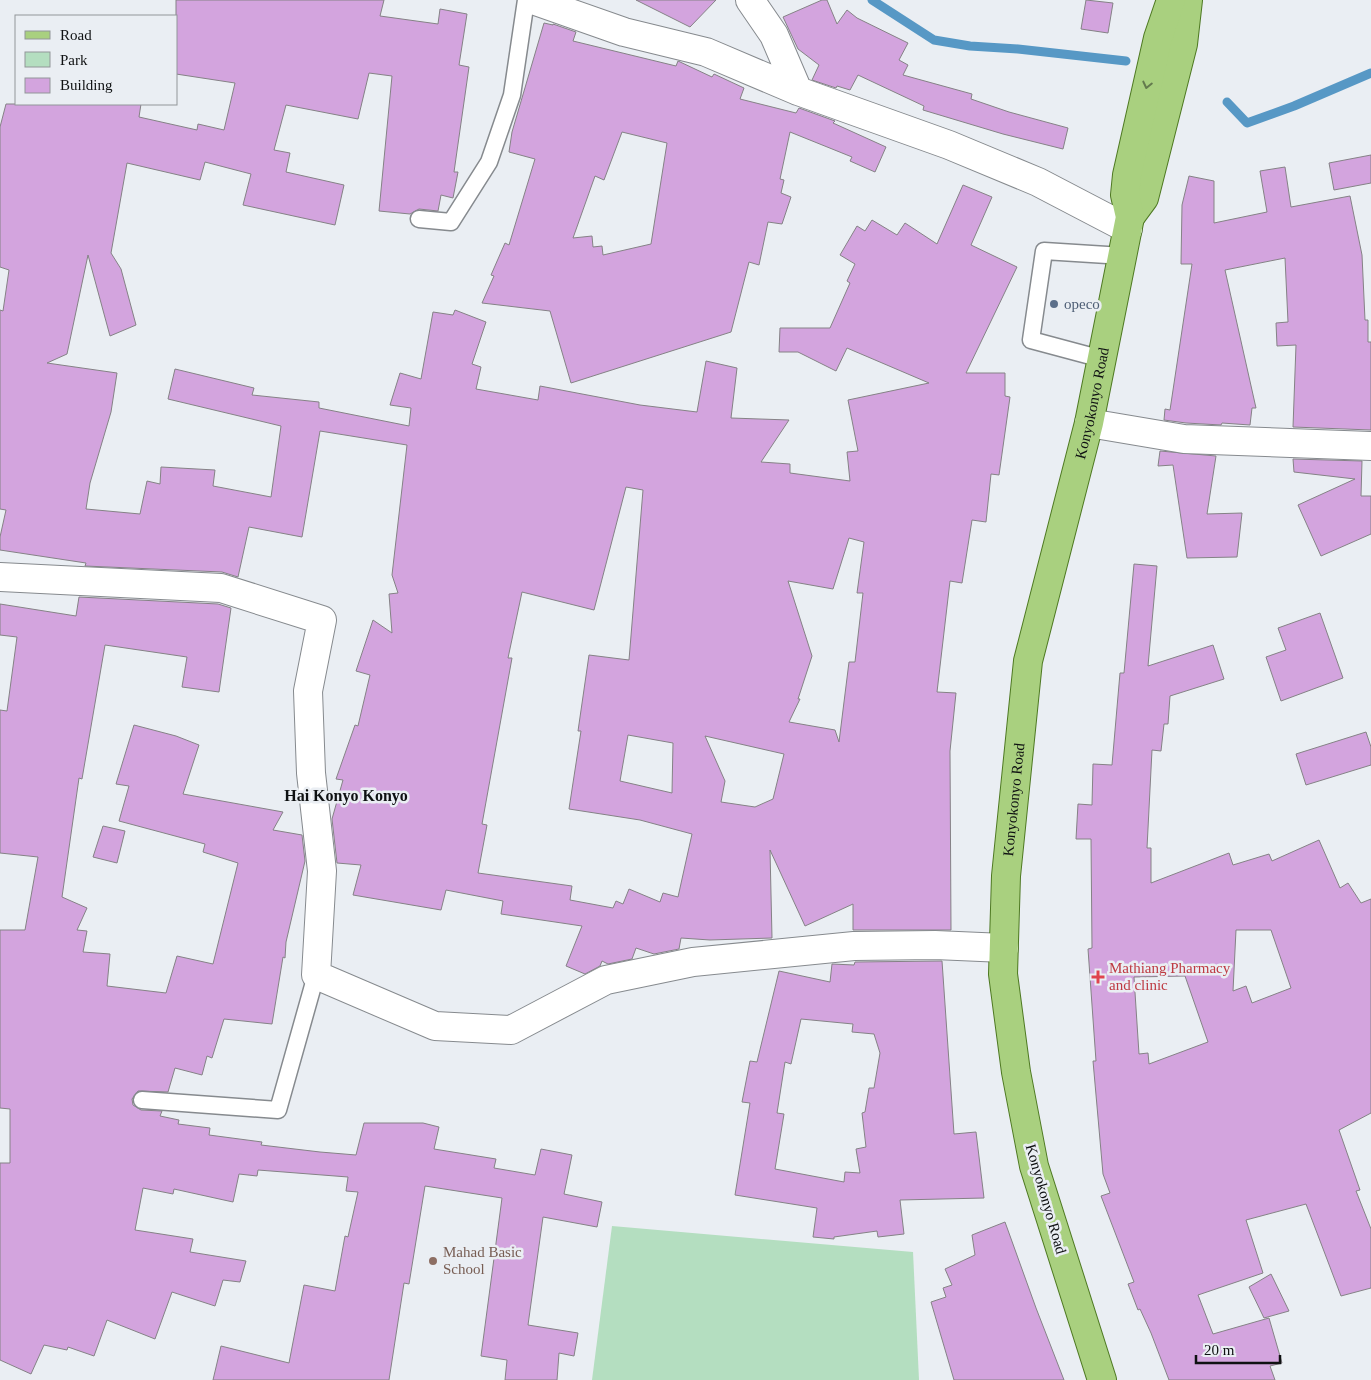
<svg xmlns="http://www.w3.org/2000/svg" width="1371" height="1380" font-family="'Times New Roman',serif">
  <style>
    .green { fill: #b4dec0 }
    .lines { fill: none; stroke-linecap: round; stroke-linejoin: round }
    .stream { stroke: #5798c5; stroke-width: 9 }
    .building { fill: #d3a4de; stroke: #858286; fill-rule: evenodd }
    .service-casing { stroke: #868a8e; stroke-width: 19 }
    .minor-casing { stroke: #868a8e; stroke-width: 30 }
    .primary-casing { stroke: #4e7922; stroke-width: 30 }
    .service { stroke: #fff; stroke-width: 16 }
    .minor { stroke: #fff; stroke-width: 28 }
    .primary { stroke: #a9d07f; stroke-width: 28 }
    .oneway { stroke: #647a4e }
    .service-dot { fill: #5c6f8a; stroke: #eaeef3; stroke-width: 2 }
    .health-dot { fill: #e0444e; stroke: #eaeef3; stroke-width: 2 }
    .education-dot { fill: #8d6e63; stroke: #eaeef3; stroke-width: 2 }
    .labels { text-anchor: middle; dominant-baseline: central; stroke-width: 5; stroke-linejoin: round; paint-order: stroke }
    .service-label { font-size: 15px; fill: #4e5e75; stroke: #eaeef3; text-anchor: start }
    .street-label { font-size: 15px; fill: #0f1112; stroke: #eaeef3 }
    .health-label { font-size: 15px; fill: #be3a42; stroke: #eaeef3; text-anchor: start }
    .education-label { font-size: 15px; fill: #785e54; stroke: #eaeef3; text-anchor: start }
    .neighbourhood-label { font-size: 16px; font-weight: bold; fill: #0f1112; stroke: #eaeef3 }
  </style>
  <rect width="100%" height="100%" fill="#eaeef3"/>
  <path class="green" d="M612 1226 913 1252 919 1380H592Z"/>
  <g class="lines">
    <path class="stream" d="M872 0 934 40 970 46 1018 49 1126 61
      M1227 102 1247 123 1294 106 1371 73"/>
  </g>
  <path class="building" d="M176 0H384L380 16 438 24 440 9 467 14 459 65 469 67 454 172H458L453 198 441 195 438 211 419 209 410 214 379 211 392 76 369 73 358 119 286 105 274 150 290 153 286 172 344 185 335 225 243 205 251 174 205 162 200 180 127 163 111 253 121 269 136 325 110 336 88 255 67 354 47 363 117 373 111 412 90 483 86 509 140 514 147 481 160 484 161 467 215 470 213 486 271 497 281 426 168 399 175 369 254 388 252 395 319 402V408L409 426 411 408 390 405 400 373 421 379 433 312 453 315 455 310 486 322 472 364 481 367 476 389 538 400 540 386 640 405 697 412 706 361 737 368 731 418 789 420 761 462 790 464V473L850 481 847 452 858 451 848 400 929 383 847 348 836 371 798 352H779L780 328H830L850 283 847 281 855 264 840 255 857 226 865 231 872 220 897 235 905 223 937 244 963 185 992 197 971 245 1017 267 966 373H1005V396L1010 397 999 475 991 474 986 522 972 520 962 583 950 581 937 692 956 693 950 751 951 930H853V904L805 926 770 850 772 938 710 940 681 938 679 949 654 954 636 948 632 959 608 964 602 961 600 966 585 974 566 966 582 926 501 914 503 901 446 890 441 910 353 895 361 865 337 863 332 819 343 780 336 779 355 725 358 726 370 675 356 671 373 620 392 633 389 594 398 593 392 575 407 445 320 431 302 537 249 527 238 577 222 572 85 566 86 563 0 550V537L6 510 0 509V310L3 311 9 270 0 267V127L6 104H141L139 117 197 130 198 124 224 130 235 83 176 74ZM626 487 643 490 629 660 589 655 578 731H581L569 809 640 820 692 834 678 897 663 893 660 902 629 889 623 904 616 901 613 908 570 900 572 886 478 873 487 825 482 824 512 658H508L522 592 594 610ZM849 538 864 542 857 593H863L855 662H849L839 742 835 730 789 722 800 699H798L812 656 788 581 833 589ZM628 735 673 743 672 793 620 781ZM705 736 784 754 773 799 755 807 721 802 725 781Z
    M636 0H716L690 27Z
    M822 0H827L837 24 847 10 857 18 908 43 899 60 908 65 903 75 972 94 971 99 1009 112 1068 128 1063 149 1003 134 923 110 924 106 858 75 850 90 837 86 836 88 812 80 819 65 798 49 783 17Z
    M1086 0 1113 3 1108 33 1081 29Z
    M544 23 553 25V24L576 32 573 41 676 66 678 61 712 77 714 74 744 88 740 99 796 113 799 108 835 121 833 123 886 147 875 172 850 161 852 157 790 132 780 179 784 180 781 193 791 197 782 224 768 222 759 265 749 262 731 332 571 383 550 311 482 303 494 276 491 275 505 243 509 245 535 159 509 152 512 132ZM622 132 667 143 651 244 603 255 602 246 593 247 592 236 573 238 595 176 604 180Z
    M1371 155V183L1334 190 1329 163Z
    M1285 167 1291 207 1350 196 1362 255 1365 320H1368V342H1371V430L1293 427 1296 345 1277 346 1276 323 1288 322 1285 258 1225 270 1256 408H1252L1250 425 1222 423 1221 425 1186 423 1164 420 1165 409 1170 410 1192 264H1181L1182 205 1189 176 1214 181V223L1267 212 1260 171Z
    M1160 451 1216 456 1207 514 1242 513 1237 557 1187 558 1173 465 1158 466Z
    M1293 459 1362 461 1361 496H1371V534L1321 556 1298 505 1355 479 1294 472Z
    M1134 564 1157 566 1148 666 1213 645 1224 679 1170 696 1168 724H1164L1161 751 1152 750 1147 848H1151V883L1229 853 1233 865 1269 854 1272 861 1319 840 1340 888 1348 883 1361 903 1371 899V1113L1339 1130 1360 1190 1356 1191 1371 1229V1288L1341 1296 1306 1204 1246 1220 1263 1273 1198 1295 1213 1334 1269 1318 1282 1363 1270 1366 1275 1380H1169L1151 1333 1140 1309 1138 1310 1128 1284 1134 1282 1101 1196 1110 1193 1103 1174 1093 1061H1096L1088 949 1092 948 1091 839H1076L1078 804 1092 805 1093 764 1112 765 1120 673H1124ZM1236 930H1271L1291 988 1252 1003 1246 986 1233 991ZM1185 976 1208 1042 1149 1064 1148 1053 1139 1054 1134 977Z
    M79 597 218 604 231 608 219 692 182 687 187 657 105 645 82 779 79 778 62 897 87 908 77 930 87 931 83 952 110 954 107 986 166 993 177 956 213 964 238 863 203 852 205 844 119 821 129 786 116 784 134 725 176 736 199 745 183 794 283 812 273 830 302 835 305 861 286 942 285 958 283 957 272 1024 224 1019 212 1058 207 1056 202 1075 175 1068 168 1092 138 1091 132 1099 133 1105 141 1110 162 1111 160 1116 179 1120 178 1124 210 1128 209 1135 262 1142 261 1145 320 1152 356 1155 364 1123H423L439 1127 434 1149 496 1159 494 1168 535 1175 541 1149 572 1155 564 1194 602 1202 597 1227 543 1217 528 1325 578 1333 574 1356 559 1353 557 1380H505L507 1360 481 1356 502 1198 425 1186 409 1284 404 1283 389 1380H213L221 1346 289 1363 304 1285 335 1291 345 1236 348 1237 358 1192 346 1191 348 1177 258 1170 257 1176 239 1174 233 1202 174 1189 173 1194 143 1188 135 1230 193 1239 190 1252 246 1261 240 1282 223 1280 215 1306 172 1292 155 1339 107 1320 94 1356 68 1347 67 1350 44 1345 31 1374 0 1360V1163H10V1109L0 1108V930H25L38 857 0 853V710L7 711 17 637 0 635V604L76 616Z
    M1320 613 1343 678 1281 701 1266 657 1286 650 1278 628Z
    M1366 732 1371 747V765L1306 785 1296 754Z
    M103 826 125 831 117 863 93 857Z
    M942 961 954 1134 976 1132 984 1198 900 1200 904 1234 878 1237 877 1231 834 1237V1239L813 1237 817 1208 735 1195 750 1103 742 1102 750 1061 757 1062 779 971 830 982 832 964 854 965 855 962ZM801 1019 853 1024 852 1032 874 1034 880 1053 874 1088H869L865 1112 862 1113 866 1147 856 1149 860 1173 845 1172 844 1182 775 1169 784 1114 777 1113 785 1062 791 1064Z
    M1005 1222 1036 1308 1064 1380H954L931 1302 946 1297 943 1288 952 1285 945 1269 975 1255 972 1235Z
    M1271 1274 1289 1311 1264 1318 1249 1287Z"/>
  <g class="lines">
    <defs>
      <path id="service" d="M419 219 451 222 489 162 512 95 526 0
        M1102 359 1031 340 1044 251 1123 256
        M142 1100 278 1110 316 975"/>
      <path id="minor" d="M533 0 624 32 706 52 798 91 949 145 1038 182 1128 229
        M750 0 774 35 798 91
        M1089 423 1184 439 1371 446
        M0 577 221 588 322 620 308 691 311 773 322 871 316 975 435 1026 511 1030 606 980 693 962 854 946 935 945 1004 948"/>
      <g id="primary">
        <path d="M1130 217 1144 198 1183 44 1188 0"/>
        <path id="s1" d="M1102 1380 1034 1166 1016 1072 1003 974 1006 876 1028 661 1089 423 1130 217 1125 195 1127 175 1158 38 1171 0"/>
      </g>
    </defs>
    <use href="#service" class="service-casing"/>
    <use href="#minor" class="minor-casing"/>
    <use href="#primary" class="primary-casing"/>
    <use href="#service" class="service"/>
    <use href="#minor" class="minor"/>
    <use href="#primary" class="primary"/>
  </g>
  <defs><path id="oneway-chevron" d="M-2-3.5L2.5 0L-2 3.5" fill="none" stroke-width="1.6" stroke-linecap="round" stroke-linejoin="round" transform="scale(1.25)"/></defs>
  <use class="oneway" href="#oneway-chevron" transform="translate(1147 85) rotate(103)"/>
  <circle class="service-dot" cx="1054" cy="304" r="5"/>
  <path class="health-dot" d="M1095.5 969.5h5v5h5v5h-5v5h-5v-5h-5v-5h5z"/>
  <circle class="education-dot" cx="433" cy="1261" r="5"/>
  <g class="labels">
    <g class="service-label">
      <text x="1064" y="304">opeco</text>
    </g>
    <g class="street-label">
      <text stroke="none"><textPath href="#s1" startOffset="999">Konyokonyo Road</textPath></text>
      <text stroke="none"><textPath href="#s1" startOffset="594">Konyokonyo Road</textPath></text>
      <text transform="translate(1046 1199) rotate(74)">Konyokonyo Road</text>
    </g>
    <g class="health-label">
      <text x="1109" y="968">Mathiang Pharmacy<tspan x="1109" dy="17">and clinic</tspan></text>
    </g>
    <g class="education-label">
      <text x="443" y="1252">Mahad Basic<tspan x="443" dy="17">School</tspan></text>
    </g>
    <g class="neighbourhood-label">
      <text x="346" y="795">Hai Konyo Konyo</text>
    </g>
  </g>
  <rect x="15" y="15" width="162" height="90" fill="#eaeef3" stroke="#929699"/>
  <rect x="25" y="31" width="25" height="8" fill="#a9d07f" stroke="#929699"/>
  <text x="60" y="40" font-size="15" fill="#0f1112">Road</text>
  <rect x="25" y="52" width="25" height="15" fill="#b4dec0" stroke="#929699"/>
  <text x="60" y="65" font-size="15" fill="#0f1112">Park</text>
  <rect x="25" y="78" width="25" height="15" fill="#d3a4de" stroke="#929699"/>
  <text x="60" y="90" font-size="15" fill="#0f1112">Building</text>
  <path d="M1196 1355v8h84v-8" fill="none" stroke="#0f1112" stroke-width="2.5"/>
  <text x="1204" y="1355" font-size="15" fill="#0f1112" stroke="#eaeef3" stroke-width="4" paint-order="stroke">20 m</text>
</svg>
